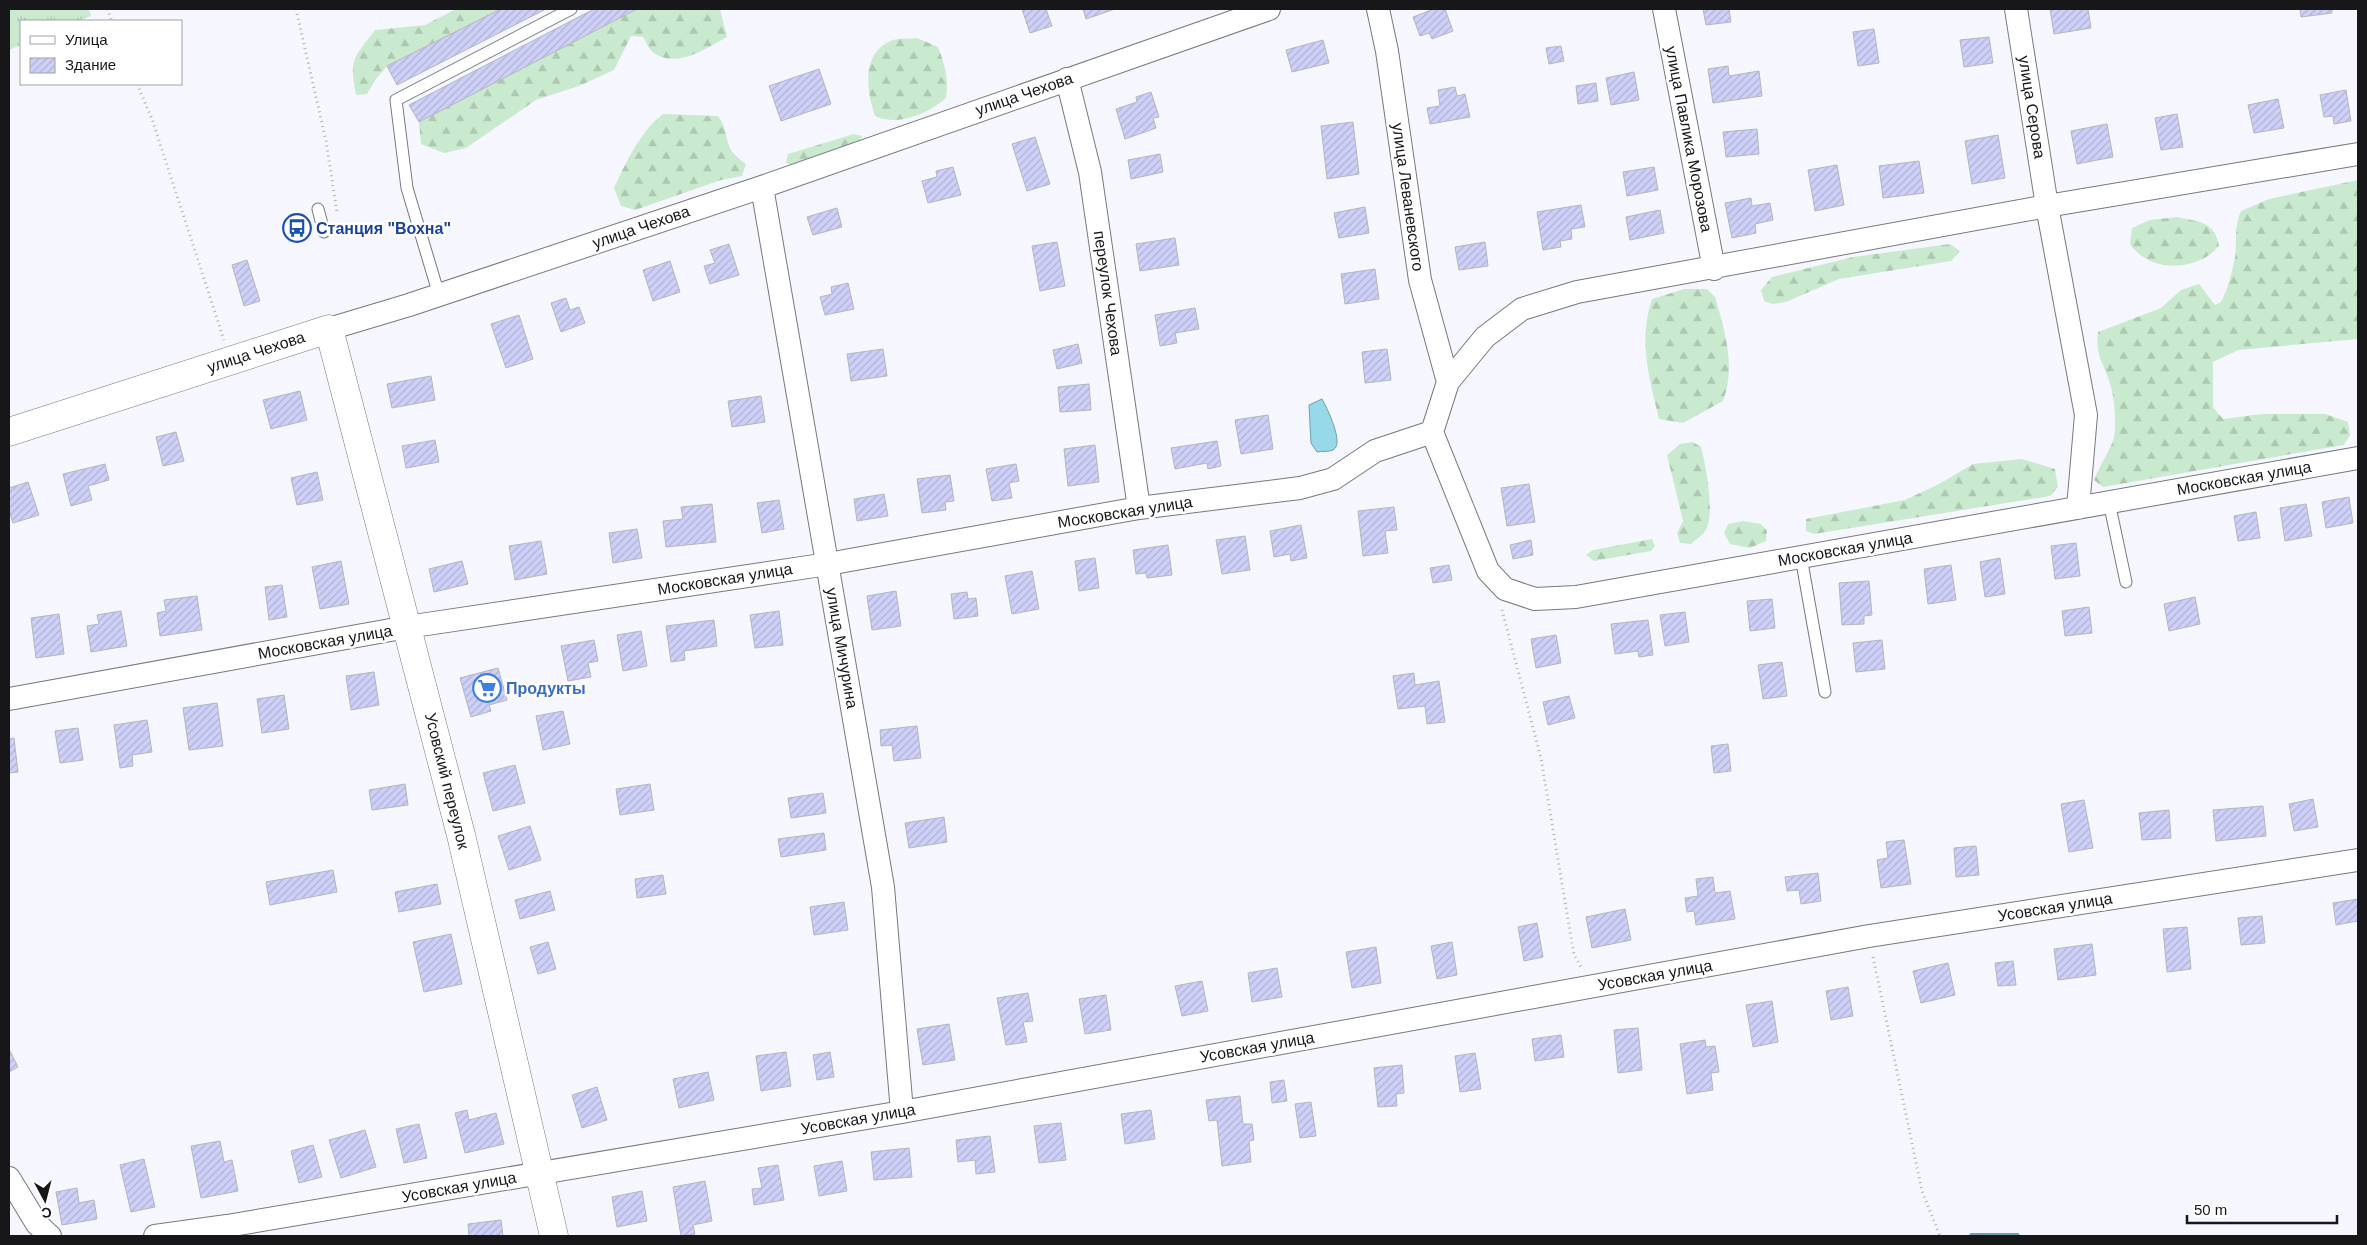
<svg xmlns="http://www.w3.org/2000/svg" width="2367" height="1245" font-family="Arial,sans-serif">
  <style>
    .grass { fill: url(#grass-tufts) }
    .forest { fill: url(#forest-firs) }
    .water { fill: #98d9e9; stroke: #719fab }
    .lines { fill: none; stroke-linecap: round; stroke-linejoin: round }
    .stream { stroke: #719fab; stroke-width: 6 }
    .building { fill: url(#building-hatch); stroke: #b5b5be }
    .lane-casing { stroke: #777880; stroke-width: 13 }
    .street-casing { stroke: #777880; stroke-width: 24 }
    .secondary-casing { stroke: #777880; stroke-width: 29 }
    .path { stroke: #b0b1b6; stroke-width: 3; stroke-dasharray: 1 4; stroke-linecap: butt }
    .lane { stroke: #fff; stroke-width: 11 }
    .street { stroke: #fff; stroke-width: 22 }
    .secondary { stroke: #fff; stroke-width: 28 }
    .labels { text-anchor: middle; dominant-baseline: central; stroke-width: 5; stroke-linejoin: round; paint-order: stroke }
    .street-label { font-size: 16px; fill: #17171a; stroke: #fff }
    .transit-label { font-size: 16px; font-weight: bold; fill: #164399; stroke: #fff; text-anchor: start }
    .shop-label { font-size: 16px; font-weight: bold; fill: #366cbe; stroke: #fff; text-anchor: start }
  </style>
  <defs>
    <pattern id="grass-tufts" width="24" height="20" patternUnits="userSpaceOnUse" patternTransform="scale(1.25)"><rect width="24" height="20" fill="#caeacf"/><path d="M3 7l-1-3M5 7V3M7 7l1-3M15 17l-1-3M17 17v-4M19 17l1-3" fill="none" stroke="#adc8b1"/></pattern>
    <pattern id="forest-firs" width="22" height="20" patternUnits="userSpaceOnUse" patternTransform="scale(1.25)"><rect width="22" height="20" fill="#caeacf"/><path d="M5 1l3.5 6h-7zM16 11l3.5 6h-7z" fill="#adc8b1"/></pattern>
    <pattern id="building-hatch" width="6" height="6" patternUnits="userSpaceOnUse" patternTransform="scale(1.25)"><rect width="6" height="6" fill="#ced0f8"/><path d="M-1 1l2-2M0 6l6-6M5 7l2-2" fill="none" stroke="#b0b2d4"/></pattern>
  </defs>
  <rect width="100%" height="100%" fill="#f6f7fe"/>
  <path class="grass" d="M9 9H89L91 16 78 21H21V45L9 50Z"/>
  <path class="forest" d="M456 9H501L387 66 376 79 367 94 356 95C349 59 353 59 375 30L425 25Z
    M637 9H720L727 37C707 48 677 69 654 53 649 50 646 41 643 37L631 36 614 70 579 86 536 100 466 148 444 153 421 144 419 122Z
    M917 38 938 47C945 65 949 79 946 98 928 114 897 127 875 116 866 89 861 52 893 40 900 38 910 39 917 38Z
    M663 114 718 116C733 136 719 146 746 164L742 176 721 180 635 210 621 206 614 188C627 161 639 133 663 114Z
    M854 134 862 136 859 144 793 165 786 163 788 154Z
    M2358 180V339L2238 350 2213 362V407L2223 419 2262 414H2325L2348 422 2350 435 2344 445 2103 487 2094 480C2098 469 2112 446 2114 438 2116 422 2115 399 2110 384 2104 362 2095 357 2098 332L2161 308 2181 290 2199 284 2215 305 2221 302C2228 289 2232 272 2235 257 2237 240 2234 226 2241 211L2269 199Z
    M2178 217C2199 222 2215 221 2219 246 2197 272 2149 273 2130 244L2132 228 2150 220Z
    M1950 244 1960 251 1951 261 1839 279 1786 302 1773 304 1764 301 1761 290 1772 277 1853 257Z
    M1684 289H1707L1715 297C1725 331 1736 367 1723 401L1683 423 1659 419C1649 376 1638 342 1652 299Z
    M1693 442 1701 447C1706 466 1715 513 1706 530 1703 535 1695 540 1691 544L1680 543 1677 533 1683 521 1667 455 1680 444Z
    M2022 459 2055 469 2058 487 2050 496 1814 534 1806 531V519L1905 500 1939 484 1973 464Z
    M1743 521 1761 524 1767 531 1766 541 1750 548 1730 544 1724 533 1728 524Z
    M1652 539 1655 546 1651 551 1594 561 1586 555 1593 550Z"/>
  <path class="water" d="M1322 399C1327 408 1345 444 1333 450 1329 452 1321 451 1317 452L1311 443 1309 405Z"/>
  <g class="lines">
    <path class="stream" d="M1972 1236H2017"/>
  </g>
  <path class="building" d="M501 9H546L397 85 387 66Z
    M594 9H637L419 122 409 105Z
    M1022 9H1046L1052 26 1030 33Z
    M1083 9H1115L1086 19Z
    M1434 9H1445L1453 31 1432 39 1429 33 1420 36 1413 17Z
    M1703 9H1729L1731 22 1706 25Z
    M2050 9H2088L2091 28 2054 34Z
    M2300 9H2332V13L2301 17Z
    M1874 29 1879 63 1858 66 1853 32Z
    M1989 37 1993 63 1964 67 1960 40Z
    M1323 40 1329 63 1292 72 1286 50Z
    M1561 46 1564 61 1549 64 1546 48Z
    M1728 66 1729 76 1759 71 1762 96 1713 103 1708 69Z
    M819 69 831 104 781 121 769 86Z
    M1634 72 1639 100 1611 105 1606 78Z
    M1596 83 1598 101 1578 104 1576 86Z
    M1455 87 1457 96 1465 94 1470 117 1430 124 1427 108 1440 106 1438 90Z
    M2346 90 2351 121 2334 124 2333 116 2324 117 2320 95Z
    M1151 92 1159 117 1153 118 1156 128 1125 139 1116 109 1137 102 1136 97Z
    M2278 99 2284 128 2254 133 2248 105Z
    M2177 114 2183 147 2161 150 2155 118Z
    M1353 122 1359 174 1327 179 1321 126Z
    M2107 124 2113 157 2077 164 2071 131Z
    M1757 129 1759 154 1726 157 1723 132Z
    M1998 135 2005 178 1972 184 1965 141Z
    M1035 137 1050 184 1027 191 1012 144Z
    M1160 154 1163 172 1131 179 1128 160Z
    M1919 161 1924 193 1883 198 1879 166Z
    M1837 165 1844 205 1815 211 1808 170Z
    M953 167 961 195 928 203 922 181 937 177 936 171Z
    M1654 167 1658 190 1627 196 1623 172Z
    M1751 198 1752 206 1770 203 1773 220 1755 224 1756 233 1732 238 1725 203Z
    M1581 205 1585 227 1571 229 1572 239 1560 241 1561 247 1543 250 1537 212Z
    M1365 207 1369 233 1339 238 1334 213Z
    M837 208 842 227 813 235 807 217Z
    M1660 210 1664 233 1630 240 1626 217Z
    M1175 238 1179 265 1140 271 1136 244Z
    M1057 242 1065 286 1040 291 1032 246Z
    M1485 242 1488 266 1459 270 1455 247Z
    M729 244 739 275 710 284 704 266 715 263 710 250Z
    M247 260 260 301 244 306 232 265Z
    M670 261 680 292 653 301 643 270Z
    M1375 269 1379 299 1345 304 1341 274Z
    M848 283 854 309 825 315 820 297 832 294 831 287Z
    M566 298 570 310 579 307 585 323 561 332 551 303Z
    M1195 308 1199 329 1175 333 1177 343 1160 346 1155 315Z
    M519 315 533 359 506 368 491 324Z
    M1078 344 1082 363 1057 369 1053 350Z
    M883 349 887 376 851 381 847 354Z
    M1387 349 1391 380 1365 383 1362 352Z
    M431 376 435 400 392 408 387 384Z
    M1089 384 1091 410 1060 412 1058 387Z
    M300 391 307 420 271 429 263 400Z
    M761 396 765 422 732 427 728 401Z
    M1268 415 1273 449 1241 454 1235 420Z
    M176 432 184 461 163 466 156 437Z
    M435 440 439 462 406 468 402 446Z
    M1217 441 1221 466 1208 469 1207 463 1175 469 1171 448Z
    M1095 445 1099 482 1068 486 1064 449Z
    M105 464 109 480 88 486 92 500 71 506 63 474Z
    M1016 464 1019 481 1009 483 1012 498 992 501 986 469Z
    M317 472 323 500 297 505 291 478Z
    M950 475 954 501 945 502 946 510 922 513 917 479Z
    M28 482 39 515 13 523 9 510V488Z
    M1529 484 1535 522 1507 526 1501 488Z
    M884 494 888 516 857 521 854 499Z
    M2349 497 2353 523 2326 528 2322 502Z
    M779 500 784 529 762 533 757 503Z
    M712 504 716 542 666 547 663 521 683 519 681 507Z
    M2306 504 2312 536 2285 541 2280 508Z
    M1394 507 1397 530 1385 531 1388 553 1363 556 1358 511Z
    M2256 512 2260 538 2238 541 2234 516Z
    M1301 525 1307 558 1291 561 1290 554 1274 557 1270 531Z
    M637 529 642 558 613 563 609 533Z
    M1245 536 1250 570 1222 574 1216 540Z
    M1531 540 1533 555 1513 559 1510 545Z
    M541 541 547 574 515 580 509 546Z
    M2076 543 2080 576 2055 579 2051 546Z
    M1168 545 1172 575 1147 578 1146 573 1136 574 1133 550Z
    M1095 558 1099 588 1079 591 1075 561Z
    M2000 558 2005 594 1985 597 1980 562Z
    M341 561 349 604 320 609 312 567Z
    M462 561 468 584 434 592 429 569Z
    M1449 565 1452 580 1433 583 1430 568Z
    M1951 565 1956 600 1928 604 1924 569Z
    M1032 571 1039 609 1012 614 1005 576Z
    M1869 581 1872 615 1864 616V624L1842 625 1839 583Z
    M282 585 287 617 269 620 265 587Z
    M896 591 901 626 872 630 867 596Z
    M967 592 968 599 976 598 978 616 954 619 951 594Z
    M197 596 202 630 160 636 157 613 166 611 164 600Z
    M2195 597 2200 624 2169 631 2164 604Z
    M1772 599 1775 628 1750 631 1747 601Z
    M2089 607 2092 633 2065 636 2062 611Z
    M121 611 127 646 91 652 87 626 99 624 97 615Z
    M779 611 783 645 755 648 750 615Z
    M1685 612 1689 642 1665 646 1660 615Z
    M59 614 64 654 36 658 31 618Z
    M714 620 717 646 684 651 685 660 671 662 666 626Z
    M1648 620 1653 655 1639 657 1638 651 1615 654 1611 624Z
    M641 631 647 666 623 671 617 635Z
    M1556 635 1561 663 1536 668 1531 639Z
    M594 640 598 661 588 663 591 677 568 681 561 646Z
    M1882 640 1885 669 1856 672 1853 643Z
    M1782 662 1787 696 1763 699 1758 665Z
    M498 668 507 700 489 705 491 711 471 717 460 678Z
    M374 672 379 705 351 710 346 676Z
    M1414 673 1415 685 1439 681 1445 722 1427 724 1425 706 1398 709 1393 676Z
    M284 695 289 729 262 733 257 699Z
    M1569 696 1575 718 1548 725 1543 702Z
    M217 703 223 746 189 750 183 708Z
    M563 711 570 744 543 750 536 716Z
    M147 720 152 752 132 755 133 766 120 768 114 725Z
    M917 726 921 758 894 761 892 745 881 746 880 730Z
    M78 728 83 760 60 763 55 731Z
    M14 738 18 772 9 773V739Z
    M1728 744 1731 771 1714 773 1711 746Z
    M515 765 525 803 493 811 483 773Z
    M405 784 408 805 372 810 369 790Z
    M650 784 654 810 620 815 616 789Z
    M823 793 826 813 791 818 788 798Z
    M2313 799 2318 827 2294 831 2289 804Z
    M2084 800 2093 848 2069 852 2061 804Z
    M2263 806 2266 836 2216 841 2213 810Z
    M2169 810 2171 838 2142 840 2139 813Z
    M944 817 947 842 909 848 905 823Z
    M530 826 541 860 509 870 498 836Z
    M824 833 826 850 781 857 778 839Z
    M1904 840 1911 884 1881 888 1877 860 1888 858 1886 842Z
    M1976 846 1979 875 1956 877 1954 848Z
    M333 870 337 892 270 905 266 882Z
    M1818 873 1821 901 1801 904 1799 890 1787 891 1785 877Z
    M663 875 666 894 637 898 635 879Z
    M1713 877 1715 893 1730 891 1735 919 1696 925 1694 911 1687 912 1685 898 1698 896 1696 879Z
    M437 884 441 904 399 912 395 892Z
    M550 891 555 910 520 919 515 900Z
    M2358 899V921L2336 925 2333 903Z
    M844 902 848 930 814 935 810 907Z
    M1625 909 1631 940 1592 948 1586 917Z
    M2262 916 2265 943 2241 945 2238 918Z
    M1537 923 1543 957 1524 961 1518 927Z
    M2187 927 2191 969 2167 972 2163 929Z
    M451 934 462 984 424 992 413 942Z
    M548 942 556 969 538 974 530 947Z
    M1452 942 1457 975 1437 979 1431 946Z
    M2092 944 2096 975 2058 980 2054 949Z
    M1376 947 1381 983 1352 988 1346 952Z
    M2013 961 2016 985 1998 986 1995 963Z
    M1948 963 1955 995 1921 1003 1913 971Z
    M1277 968 1282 997 1252 1002 1248 973Z
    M1202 981 1208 1011 1182 1016 1175 986Z
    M1848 987 1853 1016 1831 1020 1826 991Z
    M1028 993 1033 1021 1023 1022 1027 1042 1006 1045 997 998Z
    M1106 995 1111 1030 1085 1034 1079 999Z
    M1772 1001 1778 1042 1753 1047 1746 1005Z
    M949 1024 955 1060 923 1065 917 1029Z
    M1638 1028 1642 1070 1618 1073 1614 1030Z
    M1561 1035 1564 1057 1535 1061 1532 1039Z
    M1705 1040 1706 1047 1715 1046 1719 1072 1711 1073 1713 1090 1687 1094 1680 1044Z
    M9 1049 18 1067 9 1072Z
    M786 1052 791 1086 761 1091 756 1056Z
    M830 1052 834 1077 817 1080 813 1055Z
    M1475 1053 1481 1089 1460 1092 1455 1056Z
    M1402 1065 1404 1093 1396 1094 1397 1106 1378 1107 1374 1068Z
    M708 1072 714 1100 679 1108 673 1079Z
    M1284 1080 1287 1101 1272 1103 1270 1082Z
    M597 1087 607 1120 582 1128 572 1095Z
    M1240 1096 1243 1124H1252L1254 1140 1249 1141 1251 1162 1222 1166 1217 1120 1209 1121 1206 1100Z
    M1311 1102 1316 1136 1300 1138 1295 1104Z
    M467 1110 469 1120 496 1113 504 1144 465 1153 455 1113Z
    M1151 1110 1155 1139 1125 1144 1121 1114Z
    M1061 1123 1066 1160 1039 1163 1034 1126Z
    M419 1124 427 1158 404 1163 396 1129Z
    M365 1130 376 1167 341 1178 329 1140Z
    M990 1136 995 1172 976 1174 975 1160 958 1162 956 1140Z
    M220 1141 224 1162 232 1160 238 1191 201 1198 191 1146Z
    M313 1145 322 1177 299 1183 291 1151Z
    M909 1148 912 1177 874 1180 871 1152Z
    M144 1159 155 1207 131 1212 120 1165Z
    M842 1161 847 1191 819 1196 814 1166Z
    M778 1165 784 1200 754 1205 752 1189 762 1188 758 1168Z
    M705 1181 712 1221 693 1225 695 1234 681 1236 673 1187Z
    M77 1188 79 1203 94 1200 97 1219 62 1225 56 1192Z
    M642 1191 647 1221 617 1227 612 1197Z
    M501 1220 503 1236H469L468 1224Z"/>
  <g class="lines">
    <defs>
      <path id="lane" d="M318 209 324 232
        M439 295 407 188 396 100 571 9
        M2109 502 2126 582
        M1801 557 1825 692"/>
      <path id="street" d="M1378 9 1387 51 1420 280 1448 382
        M1664 9 1714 269
        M2016 9 2047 206 2086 415 2078 508
        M1067 79 1090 172 1139 508
        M2358 154 2047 206 1577 292 1522 309 1485 337 1448 382 1432 432 1488 571 1505 589 1535 599 1576 597 2358 458
        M762 187 883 887 902 1112
        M329 329 409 305 762 187 1269 9
        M9 699 407 627 828 564 1139 508 1300 488 1333 479 1375 451 1432 432
        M9 1178 37 1224 50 1236
        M155 1236 227 1226 902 1112 1869 936 2358 860"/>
      <path id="secondary" d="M9 432 329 329 461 835 554 1236"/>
    </defs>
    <use href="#lane" class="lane-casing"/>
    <use href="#street" class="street-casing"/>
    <use href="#secondary" class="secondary-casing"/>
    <path class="path" d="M107 9 112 21
      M296 9 326 141 337 212
      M137 84 152 119 224 340
      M1502 610 1541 758 1574 955 1581 967
      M1873 957 1922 1191 1940 1236"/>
    <use href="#lane" class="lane"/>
    <use href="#street" class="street"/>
    <use href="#secondary" class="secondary"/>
  </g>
  <defs>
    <symbol id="bus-ring" viewBox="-11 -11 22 22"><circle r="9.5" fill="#fff" stroke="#1a4fb4" stroke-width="1.5"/><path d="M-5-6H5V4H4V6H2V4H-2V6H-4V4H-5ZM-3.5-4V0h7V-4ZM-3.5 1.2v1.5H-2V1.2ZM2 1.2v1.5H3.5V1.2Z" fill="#1a4fb4"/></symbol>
    <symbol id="supermarket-ring" viewBox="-11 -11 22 22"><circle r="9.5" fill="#fff" stroke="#3f7fe0" stroke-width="1.5"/><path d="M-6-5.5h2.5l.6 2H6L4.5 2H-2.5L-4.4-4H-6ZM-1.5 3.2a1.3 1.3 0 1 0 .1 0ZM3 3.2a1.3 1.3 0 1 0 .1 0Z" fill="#3f7fe0"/></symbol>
  </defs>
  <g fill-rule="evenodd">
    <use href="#bus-ring" x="281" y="212" width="32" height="32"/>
    <use href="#supermarket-ring" x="471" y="672" width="32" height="32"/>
  </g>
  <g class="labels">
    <g class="street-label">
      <text transform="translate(1024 94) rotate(-19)">улица Чехова</text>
      <text transform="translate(2032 107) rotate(81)">улица Серова</text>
      <text transform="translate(1689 139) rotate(79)">улица Павлика Морозова</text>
      <text transform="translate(1408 197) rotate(82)">улица Леваневского</text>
      <text transform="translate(641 227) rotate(-19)">улица Чехова</text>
      <text transform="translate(1108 293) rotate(82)">переулок Чехова</text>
      <text transform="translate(256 352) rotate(-18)">улица Чехова</text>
      <text transform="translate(2244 478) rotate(-10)">Московская улица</text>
      <text transform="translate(1125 512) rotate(-9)">Московская улица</text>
      <text transform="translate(1845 549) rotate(-10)">Московская улица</text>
      <text transform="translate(725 579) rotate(-9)">Московская улица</text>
      <text transform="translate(325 642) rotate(-10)">Московская улица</text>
      <text transform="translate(842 648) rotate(80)">улица Мичурина</text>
      <text transform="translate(447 781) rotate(76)">Усовский переулок</text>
      <text transform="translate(2055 907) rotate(-9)">Усовская улица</text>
      <text transform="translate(1655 975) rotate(-10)">Усовская улица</text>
      <text transform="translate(1257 1047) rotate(-10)">Усовская улица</text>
      <text transform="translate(858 1119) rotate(-10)">Усовская улица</text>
      <text transform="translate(459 1187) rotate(-10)">Усовская улица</text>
    </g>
    <g class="transit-label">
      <text x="316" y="228">Станция "Вохна"</text>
    </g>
    <g class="shop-label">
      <text x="506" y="688">Продукты</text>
    </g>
  </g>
  <rect width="2367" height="1245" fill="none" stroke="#17171a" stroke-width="20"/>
  <rect x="20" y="20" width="162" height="65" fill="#ffffff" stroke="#a2a2a3"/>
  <rect x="30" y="36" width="25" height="8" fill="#ffffff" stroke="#a2a2a3"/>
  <text x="65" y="45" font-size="15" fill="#17171a">Улица</text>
  <rect x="30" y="58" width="25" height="15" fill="url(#building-hatch)" stroke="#a2a2a3"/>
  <text x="65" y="70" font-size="15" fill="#17171a">Здание</text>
  <g transform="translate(45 1200) rotate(173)" stroke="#ffffff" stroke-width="4" paint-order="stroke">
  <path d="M0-4L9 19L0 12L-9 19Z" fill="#17171a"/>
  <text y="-8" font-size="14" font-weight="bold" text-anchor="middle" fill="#17171a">С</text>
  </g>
  <path d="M2187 1215v8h150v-8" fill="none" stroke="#17171a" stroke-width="2.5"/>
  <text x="2194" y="1215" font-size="15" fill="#17171a" stroke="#ffffff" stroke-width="4" paint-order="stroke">50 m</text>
</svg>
